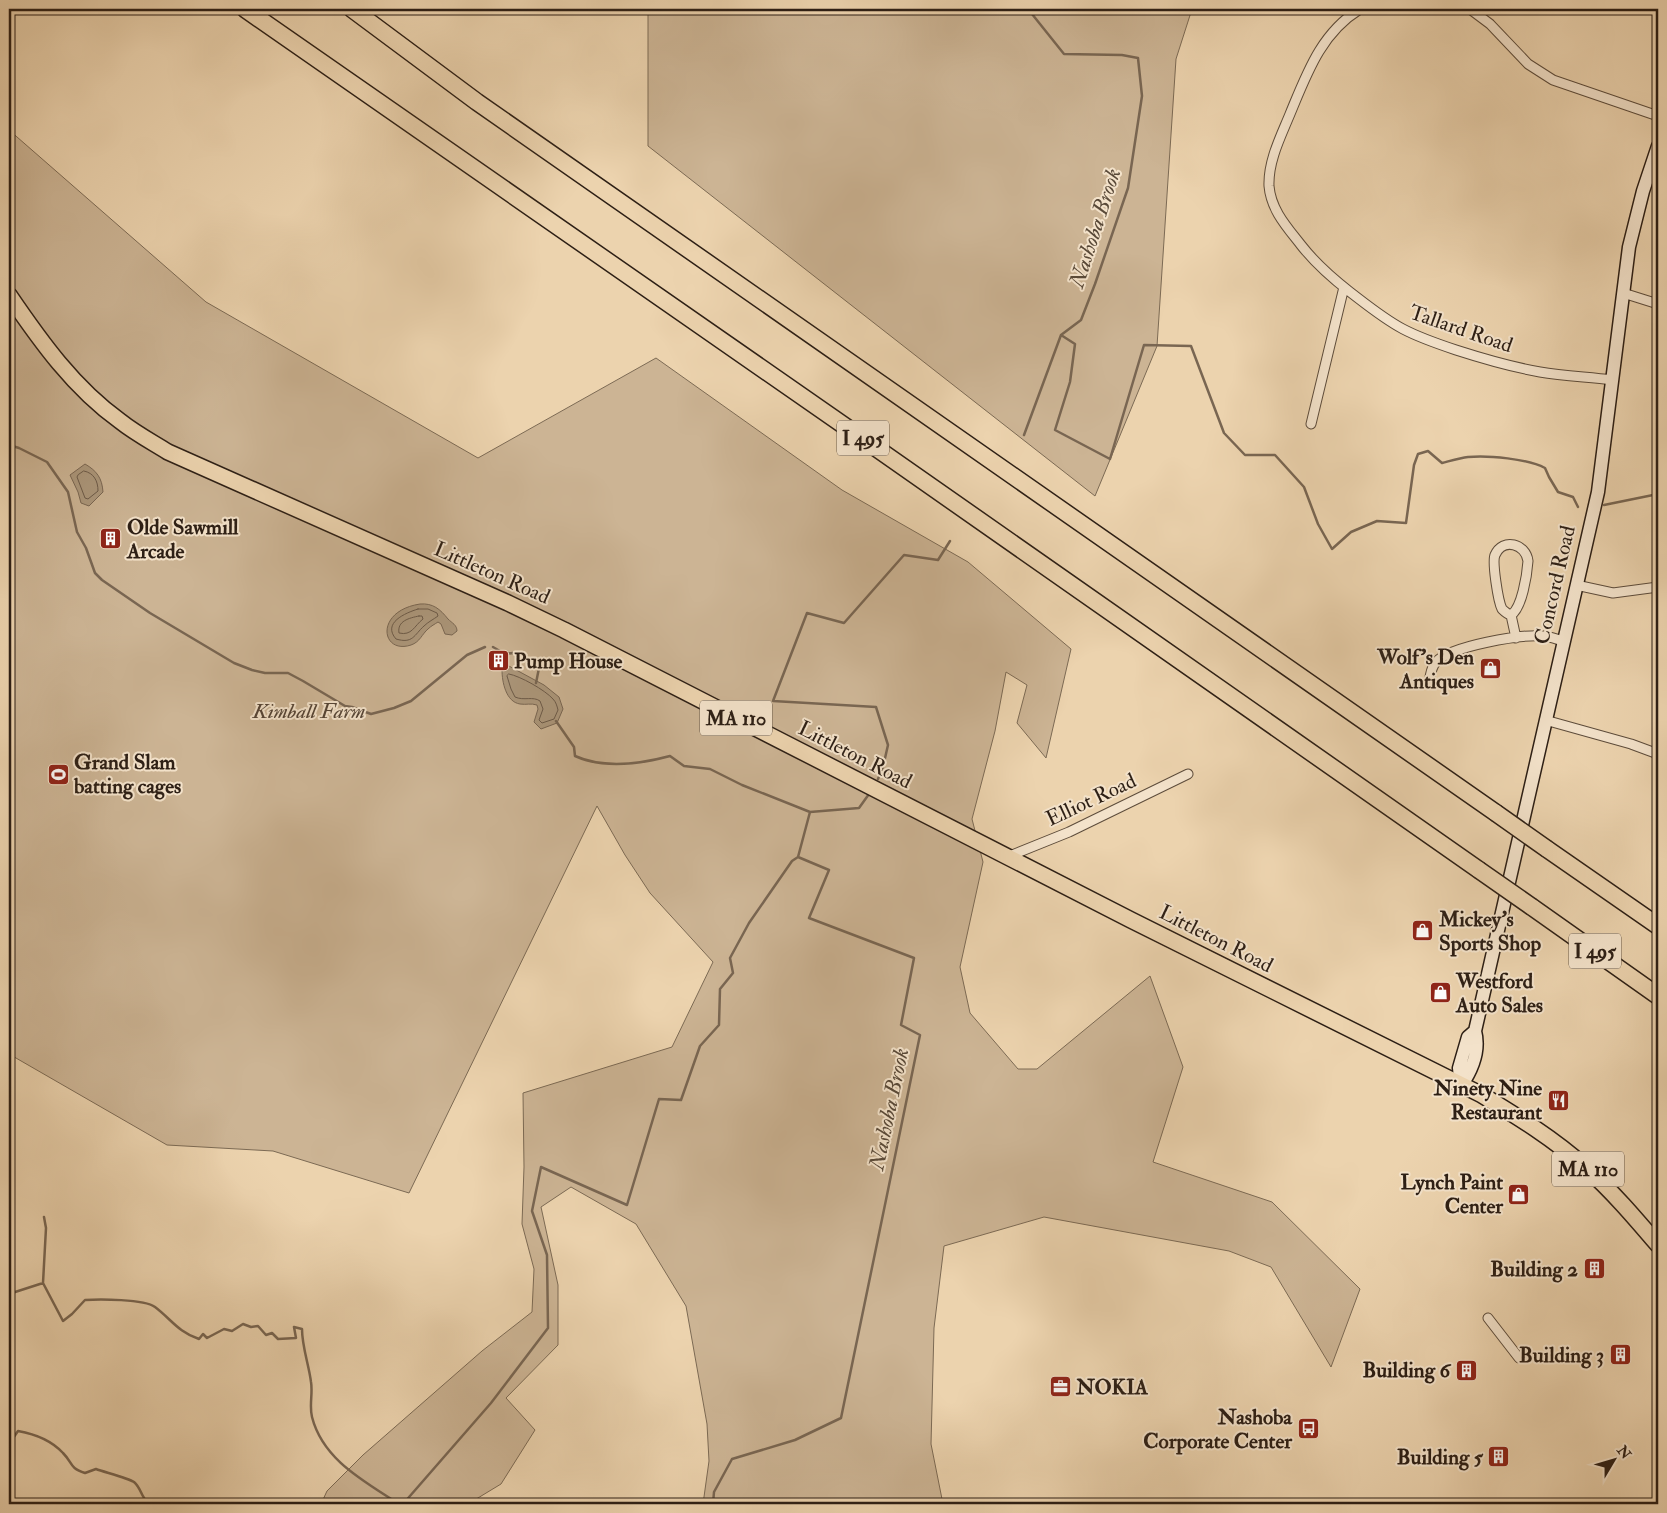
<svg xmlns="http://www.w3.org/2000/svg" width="1667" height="1513" font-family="'IM FELL Double Pica',serif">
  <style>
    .green { fill: #ccb494; stroke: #7c6a54 }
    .water { fill: #ab967a; stroke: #796652 }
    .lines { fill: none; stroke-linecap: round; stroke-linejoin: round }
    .shore { stroke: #6c5a48; stroke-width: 1 }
    .stream { stroke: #796652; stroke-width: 2.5 }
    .minor-casing { stroke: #5d4c3b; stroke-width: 11 }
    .secondary-casing { stroke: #2d1f15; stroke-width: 15 }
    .primary-casing { stroke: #2d1f15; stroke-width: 18 }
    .motorway-casing { stroke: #2d1f15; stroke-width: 19 }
    .minor { stroke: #f3e2ca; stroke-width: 9 }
    .secondary { stroke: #f3e2ca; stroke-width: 12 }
    .primary { stroke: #ecd3ae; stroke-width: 15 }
    .motorway { stroke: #ecd3ae; stroke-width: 16 }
    .motorway-bridge-casing { stroke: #2d1f15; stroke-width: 19; stroke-linecap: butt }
    .motorway-bridge { stroke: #ecd3ae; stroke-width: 16 }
    .labels { text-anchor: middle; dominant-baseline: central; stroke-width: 4; stroke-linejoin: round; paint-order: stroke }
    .shield { fill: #f3e2ca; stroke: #685a4b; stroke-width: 1 }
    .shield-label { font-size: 20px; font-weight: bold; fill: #2d1f15 }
    .street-label { font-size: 21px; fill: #2d1f15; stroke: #f3e2ca }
    .poi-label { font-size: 21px; font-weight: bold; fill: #2d1f15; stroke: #f3e2ca; text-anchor: end }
    .park-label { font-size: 21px; font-style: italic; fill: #554435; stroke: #f3e2ca }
    .water-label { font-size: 22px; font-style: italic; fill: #594938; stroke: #f3e2ca }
  </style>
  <rect width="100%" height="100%" fill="#ecd3ae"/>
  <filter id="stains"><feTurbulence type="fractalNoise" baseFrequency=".004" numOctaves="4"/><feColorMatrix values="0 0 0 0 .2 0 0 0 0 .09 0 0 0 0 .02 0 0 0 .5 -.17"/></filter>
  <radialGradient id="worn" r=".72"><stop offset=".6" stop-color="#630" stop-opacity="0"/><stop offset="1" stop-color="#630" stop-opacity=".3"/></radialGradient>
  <path class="green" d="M650 9H1192L1176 59 1157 346 1095 496 648 146V10Z
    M9 130 206 302 478 458 656 358 842 490 968 562 1071 649 1046 758 1017 723 1027 685 1006 672 995 731 972 819 983 862 960 967 970 1013 1018 1069H1037L1150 976 1183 1067 1153 1162 1272 1202 1360 1289 1331 1367 1271 1267 1229 1251 1044 1217 944 1246 934 1328 931 1444 943 1504H703L709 1461 707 1424 686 1306 636 1224 571 1187 541 1207 558 1285V1345L506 1398 535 1430 501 1484 468 1504H321L327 1491 363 1455 482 1351 532 1312 534 1269 522 1224 524 1167 523 1093 672 1047 713 962 650 893 625 855 597 806 409 1193 273 1151 167 1145 9 1054Z"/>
  <path class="water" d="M85 464C97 471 102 478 103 492L89 506 81 503 78 492 70 475Z
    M420 604C433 603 440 609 448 619 452 623 457 625 457 631L452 635 445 634 441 624 438 622C435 624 431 626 428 629 422 634 420 642 411 645 381 655 374 611 420 604Z
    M507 665 544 685 559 697 563 709 557 723 541 729 534 722 538 709 537 705C531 703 526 705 520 704 506 702 502 682 502 670Z"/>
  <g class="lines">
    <path class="shore" d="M84 471C94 473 98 481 98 491L88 499 85 498 77 477 78 475Z
      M418 609H428L437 613 438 616C434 619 428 622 424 626 414 635 413 644 396 639 382 623 405 613 418 609Z
      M419 616H422L423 619C414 626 412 636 399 633 397 621 409 618 419 616Z
      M509 674C520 676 545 690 553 699 556 702 557 706 558 710L554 719 542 723 539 720 543 709 540 701C533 696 524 701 515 697L511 689 507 676Z"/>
    <path class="stream" d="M1061 335 1075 344 1070 382 1055 430 1110 459 1144 345 1191 346 1224 433 1245 455H1275L1304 487 1318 524 1332 549 1351 532 1377 521 1406 523 1414 465 1418 454 1428 451 1442 463C1450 461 1460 458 1468 457 1488 455 1528 459 1545 468L1549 477 1558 492 1573 497 1578 507
      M1024 435 1061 335 1081 320 1095 284 1128 188 1142 96 1138 58 1122 55 1064 54 1028 9
      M9 445 19 448 47 462 68 492 77 532 86 548 95 573 102 580 150 613 234 663 252 670 265 673H288L303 681 345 706 352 707 371 714 394 708 411 701 467 655 485 647
      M1604 505 1658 494
      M493 647 505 654 513 653 529 659 539 668 536 683
      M556 721 574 747 575 756C604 769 640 764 670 756L684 766 710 769 742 785 810 812
      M878 779 883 767 888 745 876 707 773 701 807 613 844 623 904 555 938 560 950 541
      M44 1217 46 1228 43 1283 63 1321 72 1314 85 1300C99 1299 144 1299 155 1307 171 1319 178 1332 199 1339L203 1334 207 1338 224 1329 232 1331 243 1324 251 1327 258 1326 266 1335 272 1333 278 1339 296 1338 294 1327 302 1329C302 1347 309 1365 311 1382 313 1393 309 1406 312 1417 323 1460 364 1481 399 1504
      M9 1292 12 1293 43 1283
      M9 1444 18 1431C35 1434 51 1440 63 1453 73 1463 69 1468 85 1473L96 1469C104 1472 128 1478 134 1482 142 1489 140 1496 149 1504
      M403 1504 491 1403 548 1328 547 1255 532 1211 541 1167 627 1205 659 1099 681 1100 700 1046 719 1025 720 989 733 973 730 958 749 923 792 861 798 857
      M713 1504 714 1492 732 1459 795 1440 841 1418 920 1035 901 1025 914 958 809 918 829 870 798 857 810 812 859 808 869 794"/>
    <defs>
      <path id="minor" d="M1360 9C1321 33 1307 73 1290 114 1281 136 1268 161 1269 186 1271 210 1287 227 1301 245 1315 263 1332 278 1350 292 1367 305 1384 319 1403 329 1420 338 1438 344 1456 350 1484 359 1512 367 1540 372 1564 376 1588 377 1612 380
        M1470 9 1490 24 1528 64 1553 80 1658 116
        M1623 293 1658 304
        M1311 424 1344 287
        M1576 585 1613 593 1658 587
        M1511 615C1507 614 1505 612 1502 609 1498 601 1492 562 1495 555 1503 537 1526 544 1528 561 1527 575 1522 608 1511 615L1516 638
        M1430 677C1431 672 1432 666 1436 662 1451 646 1521 634 1544 636 1550 637 1557 639 1563 641
        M1545 720 1631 744 1658 754
        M1007 857 1069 832 1188 774
        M1488 1318 1519 1358"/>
      <path id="secondary" d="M1461 1086C1472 1070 1480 1050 1475 1031L1598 492 1629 247 1643 191 1658 146
        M1461 1086 1459 1068 1468 1037 1475 1031"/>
      <path id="primary" d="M9 295C41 342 74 388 120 421 135 433 152 442 168 452L508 603 564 630 1131 920 1482 1095C1518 1117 1554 1139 1585 1167 1612 1191 1635 1218 1658 1245"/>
      <path id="motorway" d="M245 9 859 436 1479 870
        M352 9 477 102 1496 813
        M1547 849 1658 926
        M1532 907 1658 996"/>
    </defs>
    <use href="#minor" class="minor-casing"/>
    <use href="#secondary" class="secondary-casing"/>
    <use href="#primary" class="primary-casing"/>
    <use href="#motorway" class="motorway-casing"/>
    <use href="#minor" class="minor"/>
    <use href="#secondary" class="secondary"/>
    <use href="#primary" class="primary"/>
    <use href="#motorway" class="motorway"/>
    <defs>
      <path id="motorway-bridge" d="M1496 813 1547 849
        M1479 870 1532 907"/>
    </defs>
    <use href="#motorway-bridge" class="motorway-bridge-casing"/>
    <use href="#motorway-bridge" class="motorway-bridge"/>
  </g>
  <defs>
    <symbol id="building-square" viewBox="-11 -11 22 22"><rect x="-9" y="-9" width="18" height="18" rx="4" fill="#8f2418" stroke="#f3e2ca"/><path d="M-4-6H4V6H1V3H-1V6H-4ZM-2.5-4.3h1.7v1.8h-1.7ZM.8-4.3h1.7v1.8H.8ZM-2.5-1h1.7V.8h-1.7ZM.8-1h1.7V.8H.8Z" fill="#fff"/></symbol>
    <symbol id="shop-square" viewBox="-11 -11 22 22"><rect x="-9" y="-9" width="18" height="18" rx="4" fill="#8f2418" stroke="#f3e2ca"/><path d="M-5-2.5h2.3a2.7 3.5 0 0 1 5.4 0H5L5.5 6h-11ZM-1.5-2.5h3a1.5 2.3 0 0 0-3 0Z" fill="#fff"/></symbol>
    <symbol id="stadium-square" viewBox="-11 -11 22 22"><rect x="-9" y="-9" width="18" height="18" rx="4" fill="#8f2418" stroke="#f3e2ca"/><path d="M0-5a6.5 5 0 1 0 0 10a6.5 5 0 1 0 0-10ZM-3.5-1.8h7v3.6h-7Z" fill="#fff"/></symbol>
    <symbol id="restaurant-square" viewBox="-11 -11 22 22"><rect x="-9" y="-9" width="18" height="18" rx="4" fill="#8f2418" stroke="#f3e2ca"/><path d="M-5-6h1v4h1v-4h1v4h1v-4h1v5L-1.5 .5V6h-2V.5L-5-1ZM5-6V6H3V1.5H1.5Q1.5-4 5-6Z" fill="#fff"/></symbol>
    <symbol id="office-square" viewBox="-11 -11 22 22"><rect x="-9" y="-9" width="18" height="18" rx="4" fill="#8f2418" stroke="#f3e2ca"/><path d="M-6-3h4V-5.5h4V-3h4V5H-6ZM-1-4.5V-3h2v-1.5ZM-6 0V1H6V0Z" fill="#fff"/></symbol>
    <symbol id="bus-square" viewBox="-11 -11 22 22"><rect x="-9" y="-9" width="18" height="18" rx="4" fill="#8f2418" stroke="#f3e2ca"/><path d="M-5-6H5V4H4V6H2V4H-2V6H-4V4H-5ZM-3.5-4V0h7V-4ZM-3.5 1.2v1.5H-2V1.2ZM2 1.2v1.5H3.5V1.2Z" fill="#fff"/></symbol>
  </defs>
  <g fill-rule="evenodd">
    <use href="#building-square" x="98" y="526" width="25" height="25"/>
    <use href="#building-square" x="486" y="648" width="25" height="25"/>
    <use href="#shop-square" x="1478" y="656" width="25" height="25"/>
    <use href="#stadium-square" x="46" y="762" width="25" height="25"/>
    <use href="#shop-square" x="1410" y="918" width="25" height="25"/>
    <use href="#shop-square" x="1428" y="980" width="25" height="25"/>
    <use href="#restaurant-square" x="1546" y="1088" width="25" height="25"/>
    <use href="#shop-square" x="1506" y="1182" width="25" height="25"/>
    <use href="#building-square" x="1582" y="1256" width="25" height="25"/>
    <use href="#building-square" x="1608" y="1342" width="25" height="25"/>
    <use href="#building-square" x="1454" y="1358" width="25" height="25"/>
    <use href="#office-square" x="1048" y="1374" width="25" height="25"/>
    <use href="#bus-square" x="1296" y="1416" width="25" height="25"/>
    <use href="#building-square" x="1486" y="1444" width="25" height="25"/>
  </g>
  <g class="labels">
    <g class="shield">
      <rect x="837" y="420.5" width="52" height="35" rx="4"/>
      <rect x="700" y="700.5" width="72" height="35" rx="4"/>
      <rect x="1569" y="933.5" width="52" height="35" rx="4"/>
      <rect x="1552" y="1151.5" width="72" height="35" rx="4"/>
    </g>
    <g class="shield-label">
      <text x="863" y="438">I 495</text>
      <text x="736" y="718">MA 110</text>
      <text x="1595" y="951">I 495</text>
      <text x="1588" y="1169">MA 110</text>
    </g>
    <g class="street-label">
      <text transform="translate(1461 329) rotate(19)">Tallard Road</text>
      <text transform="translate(492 573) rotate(24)">Littleton Road</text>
      <text transform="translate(1555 585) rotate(-77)">Concord Road</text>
      <text transform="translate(855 755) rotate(27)">Littleton Road</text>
      <text transform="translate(1091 800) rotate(-25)">Elliot Road</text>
      <text transform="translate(1216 939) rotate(27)">Littleton Road</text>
    </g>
    <g class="poi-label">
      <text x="127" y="527" text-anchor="start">Olde Sawmill<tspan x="127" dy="24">Arcade</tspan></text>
      <text x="1474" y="657">Wolf's Den<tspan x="1474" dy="24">Antiques</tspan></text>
      <text x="514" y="661" text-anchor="start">Pump House</text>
      <text x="74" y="762" text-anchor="start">Grand Slam<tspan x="74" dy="24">batting cages</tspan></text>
      <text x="1439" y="919" text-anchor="start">Mickey's<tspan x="1439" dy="24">Sports Shop</tspan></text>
      <text x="1456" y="981" text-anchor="start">Westford<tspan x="1456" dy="24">Auto Sales</tspan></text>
      <text x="1542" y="1088">Ninety Nine<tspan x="1542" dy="24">Restaurant</tspan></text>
      <text x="1503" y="1182">Lynch Paint<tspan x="1503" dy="24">Center</tspan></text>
      <text x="1578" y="1269">Building 2</text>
      <text x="1604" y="1355">Building 3</text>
      <text x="1450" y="1370">Building 6</text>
      <text x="1076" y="1387" text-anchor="start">NOKIA</text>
      <text x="1292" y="1417">Nashoba<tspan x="1292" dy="24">Corporate Center</tspan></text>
      <text x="1483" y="1457">Building 5</text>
    </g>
    <g class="park-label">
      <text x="309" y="711">Kimball Farm</text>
    </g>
    <g class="water-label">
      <text transform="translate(1095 228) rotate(-72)">Nashoba Brook</text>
      <text transform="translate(889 1109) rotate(-78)">Nashoba Brook</text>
    </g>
  </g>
  <rect width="1667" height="1513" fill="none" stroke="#ecd3ae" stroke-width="30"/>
  <rect x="10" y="10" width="1647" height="1493" fill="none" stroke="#2d1f15" stroke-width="2.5"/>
  <rect x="15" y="15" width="1637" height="1483" fill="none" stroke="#2d1f15"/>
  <g transform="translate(1614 1460) rotate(52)" stroke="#f3e2ca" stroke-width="4" paint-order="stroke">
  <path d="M0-4L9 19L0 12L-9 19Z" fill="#2d1f15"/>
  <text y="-8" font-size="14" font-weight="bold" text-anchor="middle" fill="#2d1f15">N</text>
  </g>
  <rect width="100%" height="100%" filter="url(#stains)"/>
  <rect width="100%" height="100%" fill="url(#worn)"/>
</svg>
